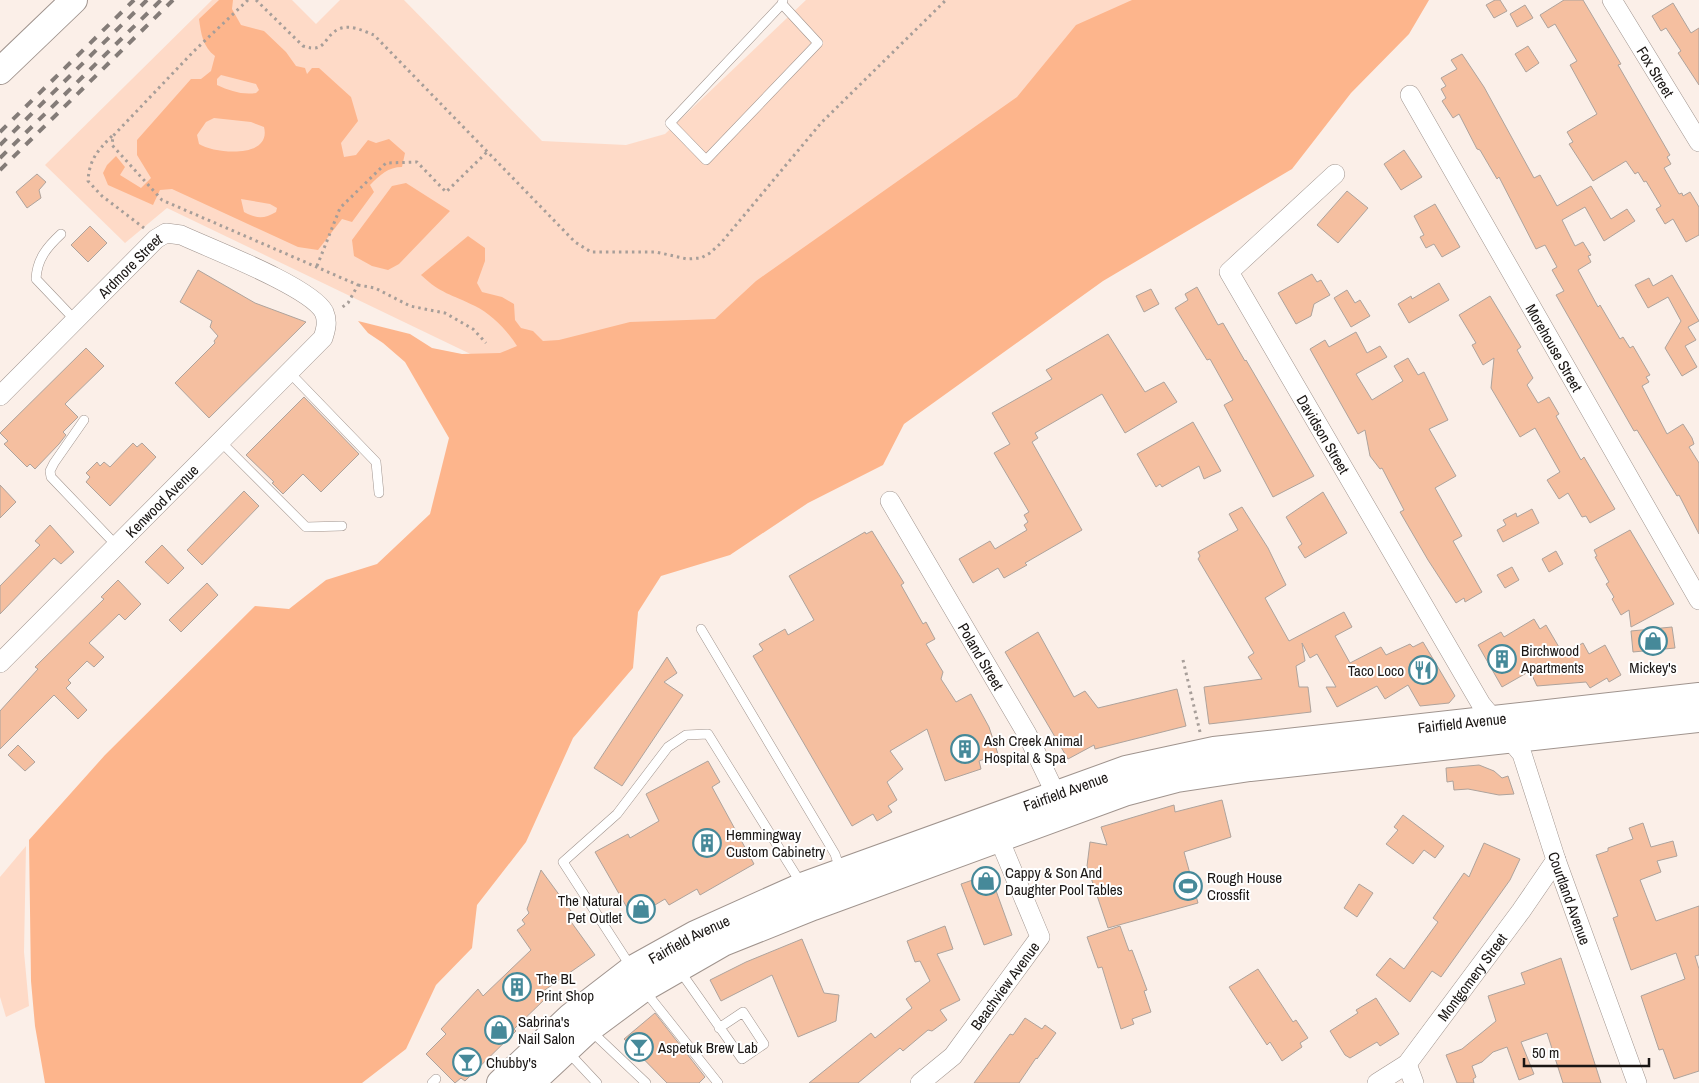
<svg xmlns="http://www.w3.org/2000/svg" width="1699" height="1083" font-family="'Archivo Narrow',sans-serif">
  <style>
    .green { fill: #fedac7 }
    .water { fill: #fdb58c; fill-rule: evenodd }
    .building { fill: #f5bfa0; stroke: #aea39c }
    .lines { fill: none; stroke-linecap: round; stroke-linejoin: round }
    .service-casing { stroke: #a0948e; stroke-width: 10 }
    .minor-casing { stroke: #a0948e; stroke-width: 20 }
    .secondary-casing { stroke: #a0948e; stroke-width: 28 }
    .path { stroke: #a79e99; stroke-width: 3; stroke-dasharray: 2.5 4; stroke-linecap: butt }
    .service { stroke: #fff; stroke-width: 9 }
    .minor { stroke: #fff; stroke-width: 19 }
    .secondary { stroke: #fff; stroke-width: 26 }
    .rail { stroke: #847c78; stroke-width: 4; stroke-dasharray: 9 9; stroke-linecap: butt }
    .labels { text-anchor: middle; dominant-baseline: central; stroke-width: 4; stroke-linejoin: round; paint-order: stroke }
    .street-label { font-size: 15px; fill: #1a1614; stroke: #fff }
    .poi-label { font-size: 15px; fill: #1a1614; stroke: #fff; text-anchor: start }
  </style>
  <rect width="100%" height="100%" fill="#fbefe8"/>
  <path class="green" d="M212 0H292L316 24 340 0H404L542 141 626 145 665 134 806 0H1307L750 346 539 387 167 208 125 243 45 165Z
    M26 846 24 952 29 1006 6 1017 0 997V877Z"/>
  <path class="water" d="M219 0H233L232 9 241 25 264 31 286 52 296 66 305 68 307 74 312 68H319L351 97 358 121 341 143 344 157 356 155 368 140 376 143 389 139 405 153 402 167C388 167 380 175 370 185L374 192 352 222 342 219 318 250 298 247 172 189 160 190 153 205 108 185 103 173 107 165 116 156 125 167 120 175 141 188 151 178 137 155V140L191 79H201L211 71 215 56C203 47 201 34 199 19ZM221 75 256 84 259 90 256 93C242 95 230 91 217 85V79ZM214 118 251 122 264 127C272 159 215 154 199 144L197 135 206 122ZM241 199 270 204 277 208 276 212C264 219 257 219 244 212Z
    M1132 0H1429L1409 34 1351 93 1292 169 1103 281 904 424 883 465 808 503 730 555 661 576 638 612 633 668 573 738 526 842 477 905 472 948 436 985 406 1049 362 1083H45L35 1026 31 981 29 840 105 755 255 606 289 609 326 580 377 564 430 514 449 438 405 362 383 343 368 333 358 321 410 334 432 348 462 354 500 353 517 346C508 331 491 314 475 306 451 294 441 294 421 275L468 236 485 248V261L477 283 482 292 502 297 514 304 515 320 521 328 533 331 543 341 559 340 630 322 715 319 756 281 1017 97 1076 25Z
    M406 183 450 211 399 264 388 270 372 266 354 256 352 240 392 186Z"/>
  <path class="building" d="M1495 0H1500L1507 11 1494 18 1486 5Z
    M1564 0H1583L1621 64 1618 65 1670 155 1667 157 1671 164 1664 168 1679 194 1682 193 1683 196 1690 192 1699 207V235L1686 242 1673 219 1665 224 1656 209 1661 206 1646 181 1644 182 1638 172 1635 174 1626 161 1593 181 1569 144 1573 142 1567 132 1597 114 1570 65 1577 61 1555 24 1548 28 1540 15Z
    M1673 3 1691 33 1699 28V85L1678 53 1681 51 1666 28 1661 31 1652 16Z
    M1525 5 1533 18 1517 27 1510 14Z
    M1528 46 1539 63 1526 72 1515 54Z
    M1462 54 1484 87 1534 178 1540 175 1557 206 1591 186 1611 219 1627 209 1635 221 1604 241 1585 207 1562 220 1575 246 1583 242 1591 255 1588 256 1591 262 1578 270 1598 307 1600 305 1620 339 1623 337 1630 348 1633 346 1650 375 1646 377 1649 382 1642 386 1667 434 1683 424 1692 438 1694 444 1689 447 1699 463V534L1679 495 1677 496 1637 430 1634 431 1556 295 1564 291 1552 270 1557 267 1545 245 1536 249 1499 177 1497 179 1480 150 1477 149 1459 114 1453 118 1442 101 1446 98 1441 89 1446 86 1441 78 1457 69 1451 60Z
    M1404 150 1422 177 1401 190 1384 164Z
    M37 174 46 182 39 190 41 198 27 208 16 192Z
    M1347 191 1368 208 1338 243 1317 225Z
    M1435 204 1460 247 1442 257 1434 244 1426 248 1420 237 1424 235 1414 216Z
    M90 226 107 243 88 262 71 245Z
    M198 270 255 303 306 322 209 418 175 383 215 343 214 341 218 336 210 327 212 321 180 302Z
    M1312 274 1317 282 1321 280 1330 295 1314 304 1311 316 1296 324 1278 293Z
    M1672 275 1699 321 1688 327 1696 340 1685 346 1697 367 1682 376 1665 348 1681 321 1668 297 1648 308 1635 285 1649 278 1653 286Z
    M1439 283 1449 300 1409 323 1398 304 1411 296 1412 299Z
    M1197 287 1218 325 1223 323 1245 361 1246 360 1314 476 1273 497 1224 405 1233 400 1210 359 1207 360 1175 308 1188 300 1185 294Z
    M1151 289 1159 304 1144 312 1136 296Z
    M1347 290 1355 303 1360 300 1370 316 1351 327 1334 298Z
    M1490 296 1521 347 1517 350 1533 378 1527 385 1538 403 1549 397 1559 414 1556 416 1581 460 1584 457 1615 509 1590 523 1586 516 1582 517 1568 493 1559 499 1547 480 1560 472 1535 428 1520 437 1491 388 1494 358 1483 365 1472 345 1476 343 1459 315Z
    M1356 332 1367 353 1380 346 1387 357 1356 374 1372 400 1403 381 1394 366 1408 358 1418 375 1424 372 1448 420 1429 429 1456 476 1435 488 1462 536 1453 541 1482 592 1465 602 1464 598 1456 603 1428 560 1400 512 1404 510 1382 468 1380 469 1370 456 1365 430 1358 434 1310 349 1325 340 1329 347Z
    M1108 334 1145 392 1164 382 1177 402 1125 433 1102 394 1035 433 1038 438 1032 442 1082 530 1025 563 1027 565 1004 578 998 568 973 583 959 559 990 541 995 549 1027 530 1024 525 1028 522 1024 515 1029 512 994 453 1010 444 992 413 1052 379 1046 370Z
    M86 348 104 366 65 404 78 417 63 432 66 435 59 444 35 469 30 464 27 467 4 444 8 441 0 433Z
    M304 397 359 454 321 492 303 474 283 494 272 483 274 482 246 455Z
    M1193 422 1221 471 1204 479 1199 466 1162 487 1160 484 1156 487 1137 454Z
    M133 443 137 447 142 443 156 457 110 506 86 482 90 477 86 473 97 462 100 466 104 462 110 467Z
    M0 485 16 502 0 518Z
    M244 491 259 506 202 565 187 550Z
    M1323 492 1347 533 1305 558 1298 547 1302 544 1286 517Z
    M1242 507 1268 548 1286 585 1265 598 1289 641 1344 612 1352 627 1335 636 1350 663 1381 647 1386 655 1410 644 1413 647 1423 642 1455 696 1449 703 1420 706 1408 685 1385 699 1377 686 1337 707 1326 687H1336L1317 654 1310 658 1302 643 1305 661 1296 666 1299 687H1308L1311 712 1209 724 1204 687 1262 679 1248 657 1254 653 1198 559 1200 556 1198 552 1238 530 1229 514Z
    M1532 509 1539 523 1503 542 1497 530 1506 525 1503 520 1516 513 1517 517Z
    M50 525 74 552 61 564 54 558 0 614V586L40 545 35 541Z
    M1630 530 1674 604 1631 627 1629 610 1621 615 1612 599 1614 597 1606 584 1609 582 1595 557 1597 556 1594 550Z
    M872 531 904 583 901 585 923 624 926 622 935 639 926 644 943 672 941 679 956 702 971 694 989 727 998 754 979 761 981 769 945 781 927 729 890 751 903 769 887 782 897 800 888 806 892 812 877 821 873 814 852 826 753 656 763 650 759 644 785 629 788 635 814 620 789 576 865 532 866 534Z
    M162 545 184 568 168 584 145 562Z
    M1556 551 1563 564 1549 572 1542 559Z
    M1512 567 1519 580 1505 588 1497 575Z
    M118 580 141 604 125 620 119 614 89 643 104 657 94 667 87 661 68 680 71 683 66 688 87 710 78 719 54 695 0 749V711L38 669 35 667 104 599 101 597Z
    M207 583 218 595 181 632 169 620Z
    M1534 619 1540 629 1546 625 1563 654 1583 643 1589 654 1605 645 1621 675 1609 682 1607 678 1590 688 1586 682 1537 686 1530 671 1502 687 1478 645 1501 632 1504 637Z
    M1672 627 1675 648 1633 652 1631 631Z
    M1038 632 1074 697 1085 691 1098 708 1177 689 1186 726 1095 749 1094 745 1068 759 1005 652Z
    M667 657 677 673 664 682 683 695 622 786 594 768Z
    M18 745 35 762 25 771 8 755Z
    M708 761 720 782 712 787 754 864 700 895 697 889 669 905 665 899 633 918 595 852 628 834 630 838 659 821 646 794Z
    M1479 765 1494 771 1502 778 1508 776 1514 794 1499 795 1468 789 1454 790 1453 781 1447 782 1446 768Z
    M1222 800 1231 837 1184 852 1198 903 1108 928 1087 866 1090 842 1107 845 1101 827 1174 805 1175 812Z
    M1403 815 1444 846 1435 858 1424 850 1413 864 1386 844 1398 830 1394 827Z
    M1643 823 1651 847 1673 841 1677 856 1657 861 1661 872 1640 880 1656 921 1699 906V955L1695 956 1699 969V1071L1674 1079 1663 1049 1659 1050 1641 996 1685 979 1676 953 1631 970 1613 918 1618 916 1596 855 1608 851V848L1633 839 1629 828Z
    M1484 843 1520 859 1510 880 1441 977 1432 971 1410 1002 1376 975 1390 958 1404 969 1438 922 1433 918 1464 873 1469 877Z
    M541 870 574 915 569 919 595 955 539 994 545 999 514 1029 516 1031 465 1081 461 1078 455 1083 426 1054 446 1034 441 1029 478 989 483 996 531 950 517 930 525 924 522 920 529 913 527 909Z
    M990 874 1012 935 984 945 961 884Z
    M1359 884 1373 893 1357 917 1344 908Z
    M945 926 953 949 937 954 960 1000 940 1010 947 1020 932 1031 928 1030 903 1051 900 1048 858 1083H809L871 1033 875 1038 912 1008 906 999 930 981 920 961 915 962 907 941Z
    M1120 926 1129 951 1132 950 1147 990 1144 991 1151 1012 1132 1019 1134 1024 1121 1029 1102 967 1098 968 1087 937Z
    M802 939 824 993 839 995 836 1021 798 1037 772 975 721 1001 710 980 746 962Z
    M1561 958 1601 1083H1563L1547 1033 1521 1042 1534 1074 1519 1080 1507 1047 1493 1052 1482 1062 1472 1066 1476 1077 1473 1079 1474 1083H1457L1446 1055 1462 1049 1496 1021 1488 996 1525 984 1521 973Z
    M1258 969 1293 1022 1296 1020 1308 1038 1300 1043 1302 1047 1282 1061 1270 1042 1267 1045 1229 987Z
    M1376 998 1399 1034 1380 1046 1377 1042 1350 1058 1345 1055 1330 1031 1358 1013 1356 1010Z
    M655 1013 705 1077 699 1083H667L624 1039Z
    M1025 1018 1042 1029 1045 1025 1056 1033 1037 1059 1036 1058 1019 1083H974L1010 1034 1013 1035Z"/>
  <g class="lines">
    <defs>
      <path id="service" d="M782 4 818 43 706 160 670 123 782 4 783 0
        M61 234C47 247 37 259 36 279L75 320
        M290 373 376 462 379 493
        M84 420 54 463 50 471 51 477 117 546
        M221 442 306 527 342 526
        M701 629 835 854 840 869
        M631 967 563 862 617 814 668 747 686 735 708 734 802 885
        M680 971 742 1059 764 1044 743 1012 719 1028
        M645 991 718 1083
        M591 1031 646 1083
        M568 1052 597 1083
        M432 1083 436 1079"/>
      <g id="minor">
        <path id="s1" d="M1612 0 1699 142"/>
        <path id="s2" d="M1410 95 1699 600"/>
        <path id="s3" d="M1335 174 1229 272 1481 704 1522 754 1556 860 1637 1083"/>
        <path id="s4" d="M0 396 156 239 166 233 181 235C209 248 311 287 324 312 328 321 326 329 323 338L0 663"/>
        <path id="s5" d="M890 501 1027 734 1061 805"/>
        <path d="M1407 1064 1414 1083"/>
        <path id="s6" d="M920 1083 953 1056 1040 937 995 829"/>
        <path id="s7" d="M1377 1083 1407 1064 1521 911 1556 860"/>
      </g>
      <g id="secondary">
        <path d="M0 71 74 0"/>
        <path id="s8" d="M500 1083 571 1016 632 969 695 934 802 886 1126 769 1214 750 1699 696"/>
        <path d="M531 1083 589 1029 643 989 723 943 813 907 1124 793 1177 779 1250 768 1699 719"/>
      </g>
    </defs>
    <use href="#service" class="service-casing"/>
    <use href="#minor" class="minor-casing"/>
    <use href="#secondary" class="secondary-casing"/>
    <path class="path" d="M248 0 194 51 113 136 112 145 162 200 358 285 348 303 341 308
      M256 0 303 46C327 54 323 36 339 29 350 24 364 31 374 35L575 242 591 252H656L687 259 701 258 710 253 721 243 821 123 946 0
      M112 136C98 150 89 160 88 181L102 196 144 228
      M317 266 340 208 386 163 417 162 446 192 488 151
      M358 285 375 288 410 306 445 313 473 329 486 343
      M1183 660 1200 732"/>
    <use href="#service" class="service"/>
    <use href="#minor" class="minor"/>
    <use href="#secondary" class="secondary"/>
    <path class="rail" d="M0 132 134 0
      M0 145 147 0
      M0 158 161 0
      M0 170 173 0"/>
  </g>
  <defs>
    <symbol id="shop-ring" viewBox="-11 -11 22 22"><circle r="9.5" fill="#fff" stroke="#468999" stroke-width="1.5"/><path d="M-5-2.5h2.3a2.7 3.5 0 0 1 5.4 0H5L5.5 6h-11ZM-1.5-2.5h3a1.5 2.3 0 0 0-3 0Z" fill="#468999"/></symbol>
    <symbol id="building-ring" viewBox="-11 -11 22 22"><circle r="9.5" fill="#fff" stroke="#468999" stroke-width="1.5"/><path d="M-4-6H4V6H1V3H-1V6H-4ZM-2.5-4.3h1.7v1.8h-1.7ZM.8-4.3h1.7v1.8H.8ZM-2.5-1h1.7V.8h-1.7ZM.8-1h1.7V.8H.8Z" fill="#468999"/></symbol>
    <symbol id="restaurant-ring" viewBox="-11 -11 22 22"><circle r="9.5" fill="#fff" stroke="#468999" stroke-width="1.5"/><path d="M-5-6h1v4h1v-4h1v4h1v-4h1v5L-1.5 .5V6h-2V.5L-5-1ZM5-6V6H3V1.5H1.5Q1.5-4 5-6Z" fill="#468999"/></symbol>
    <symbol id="stadium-ring" viewBox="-11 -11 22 22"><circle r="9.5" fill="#fff" stroke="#468999" stroke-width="1.5"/><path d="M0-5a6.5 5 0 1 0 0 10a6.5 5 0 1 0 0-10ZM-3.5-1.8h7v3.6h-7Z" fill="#468999"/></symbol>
    <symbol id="bar-ring" viewBox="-11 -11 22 22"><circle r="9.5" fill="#fff" stroke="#468999" stroke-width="1.5"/><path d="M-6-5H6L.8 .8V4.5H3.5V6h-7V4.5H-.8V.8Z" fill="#468999"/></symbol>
  </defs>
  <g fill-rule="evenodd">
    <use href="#shop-ring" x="1637" y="625" width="32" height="32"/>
    <use href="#building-ring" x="1486" y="643" width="32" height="32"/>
    <use href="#restaurant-ring" x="1407" y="654" width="32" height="32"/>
    <use href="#building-ring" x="949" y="733" width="32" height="32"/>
    <use href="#building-ring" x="691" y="827" width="32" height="32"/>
    <use href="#shop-ring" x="970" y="865" width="32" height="32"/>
    <use href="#stadium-ring" x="1172" y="870" width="32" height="32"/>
    <use href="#shop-ring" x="625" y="893" width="32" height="32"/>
    <use href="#building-ring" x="501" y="971" width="32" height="32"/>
    <use href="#shop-ring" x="483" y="1014" width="32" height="32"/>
    <use href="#bar-ring" x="623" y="1031" width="32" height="32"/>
    <use href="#bar-ring" x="451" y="1046" width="32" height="32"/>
  </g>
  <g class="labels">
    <g class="street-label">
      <text stroke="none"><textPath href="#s1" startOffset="84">Fox Street</textPath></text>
      <text stroke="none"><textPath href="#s4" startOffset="184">Ardmore Street</textPath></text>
      <text stroke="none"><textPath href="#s2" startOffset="291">Morehouse Street</textPath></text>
      <text stroke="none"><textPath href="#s3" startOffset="332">Davidson Street</textPath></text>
      <text transform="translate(162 501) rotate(-45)">Kenwood Avenue</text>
      <text stroke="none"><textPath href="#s5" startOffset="180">Poland Street</textPath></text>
      <text stroke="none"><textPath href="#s8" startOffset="1048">Fairfield Avenue</textPath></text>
      <text stroke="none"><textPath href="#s8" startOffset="644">Fairfield Avenue</textPath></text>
      <text stroke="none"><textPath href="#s3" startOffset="861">Courtland Avenue</textPath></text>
      <text stroke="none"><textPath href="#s8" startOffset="239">Fairfield Avenue</textPath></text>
      <text stroke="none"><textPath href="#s7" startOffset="144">Montgomery Street</textPath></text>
      <text stroke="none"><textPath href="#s6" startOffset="130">Beachview Avenue</textPath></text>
    </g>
    <g class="poi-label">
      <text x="1521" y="650">Birchwood<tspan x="1521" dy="17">Apartments</tspan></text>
      <text x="1653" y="667" text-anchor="middle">Mickey's</text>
      <text x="1404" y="670" text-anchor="end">Taco Loco</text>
      <text x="984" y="740">Ash Creek Animal<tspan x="984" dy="17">Hospital &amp; Spa</tspan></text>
      <text x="726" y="834">Hemmingway<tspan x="726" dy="17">Custom Cabinetry</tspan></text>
      <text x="1005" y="872">Cappy &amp; Son And<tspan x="1005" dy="17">Daughter Pool Tables</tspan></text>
      <text x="1207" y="877">Rough House<tspan x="1207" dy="17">Crossfit</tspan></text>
      <text x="622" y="900" text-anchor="end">The Natural<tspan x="622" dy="17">Pet Outlet</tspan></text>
      <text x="536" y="978">The BL<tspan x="536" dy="17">Print Shop</tspan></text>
      <text x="518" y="1021">Sabrina's<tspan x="518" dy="17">Nail Salon</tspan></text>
      <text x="658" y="1047">Aspetuk Brew Lab</text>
      <text x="486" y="1062">Chubby's</text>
    </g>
  </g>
  <path d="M1524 1058v8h125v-8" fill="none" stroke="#1a1614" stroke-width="2.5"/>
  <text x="1532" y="1058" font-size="15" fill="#1a1614" stroke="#ffffff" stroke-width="4" paint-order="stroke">50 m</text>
</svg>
